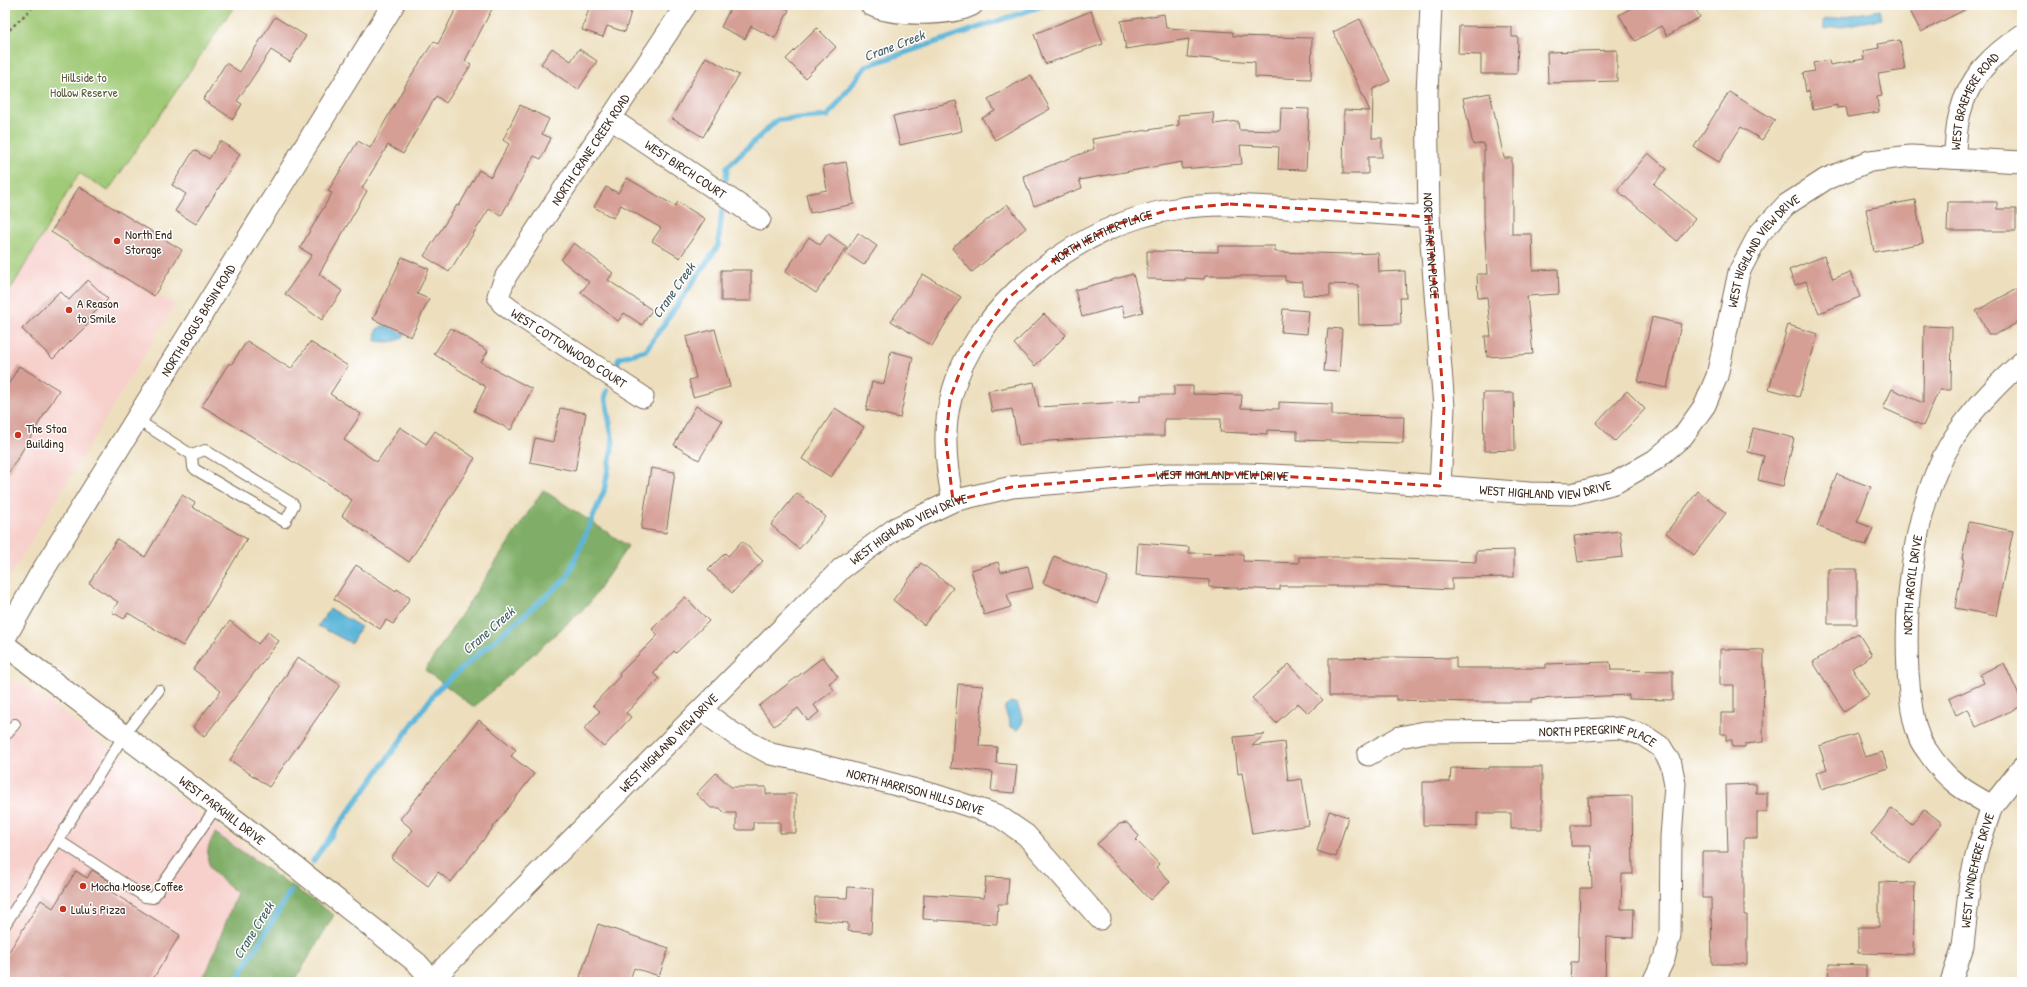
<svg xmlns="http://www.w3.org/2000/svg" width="2027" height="987" font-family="'Patrick Hand',sans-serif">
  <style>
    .built { fill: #f7d0cc }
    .green { fill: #a0ca77; stroke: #6e7a4a }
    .forest { fill: #80ae68; stroke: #5e6c43 }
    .water { fill: #5cb5d9; stroke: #4c707c }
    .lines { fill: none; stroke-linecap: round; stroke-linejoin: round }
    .stream { stroke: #5cb5d9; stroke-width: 5.5 }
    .building { fill: #d59f96 }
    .lane-casing { stroke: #796956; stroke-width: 12 }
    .street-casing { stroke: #796956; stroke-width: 23 }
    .secondary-casing { stroke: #796956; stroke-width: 24 }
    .path { stroke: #796956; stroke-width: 2.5; stroke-dasharray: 3 3; stroke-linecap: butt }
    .lane { stroke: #fff; stroke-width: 10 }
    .street { stroke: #fff; stroke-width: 21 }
    .secondary { stroke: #fff; stroke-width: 22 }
    .marked { fill: none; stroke: #c8321e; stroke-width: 3; stroke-dasharray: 8 5; stroke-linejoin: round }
    .poi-dot { fill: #c8321e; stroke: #fff; stroke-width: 1.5 }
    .labels { text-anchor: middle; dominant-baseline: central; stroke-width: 3; stroke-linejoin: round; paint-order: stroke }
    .park-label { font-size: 13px; fill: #595a39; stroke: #fff }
    .street-label { font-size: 13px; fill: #3b2a1e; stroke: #fff }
    .poi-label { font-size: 13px; fill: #3b2a1e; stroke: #fff; text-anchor: start }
    .water-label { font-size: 14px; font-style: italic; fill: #486269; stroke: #fff }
  </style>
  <rect width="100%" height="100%" fill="#fff"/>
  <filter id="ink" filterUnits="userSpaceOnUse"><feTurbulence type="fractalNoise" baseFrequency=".025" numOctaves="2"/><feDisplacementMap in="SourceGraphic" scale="8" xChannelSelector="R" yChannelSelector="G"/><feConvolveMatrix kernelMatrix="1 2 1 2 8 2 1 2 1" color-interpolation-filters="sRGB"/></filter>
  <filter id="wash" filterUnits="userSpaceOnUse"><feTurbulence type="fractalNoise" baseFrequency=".012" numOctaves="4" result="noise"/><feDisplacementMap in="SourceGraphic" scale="16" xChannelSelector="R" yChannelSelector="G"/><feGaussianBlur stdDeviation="0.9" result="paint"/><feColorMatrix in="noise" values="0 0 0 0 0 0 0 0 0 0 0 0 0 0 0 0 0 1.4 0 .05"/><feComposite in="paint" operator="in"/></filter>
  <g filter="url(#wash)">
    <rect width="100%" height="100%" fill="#eddfbe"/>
    <path class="built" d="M42 234 175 304 5 584V299Z
      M11 682 24 684 260 858 237 893 208 969 200 982H5V687Z"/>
    <path class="green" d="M5 5H235L108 191 79 173 5 299Z"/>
    <path class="forest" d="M543 490 628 546 588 605 474 707 425 670Z
      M215 833 334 915 294 982H200L208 969 237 893C214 873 197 864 215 833Z"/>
    <path class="water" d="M1880 10 1882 19 1824 29 1823 20Z
      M382 326 392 327 406 333C400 344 386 342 375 341L376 330Z
      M330 609 361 627 351 643 318 626Z
      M1011 702 1017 704C1020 712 1027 723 1018 730L1010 727C1010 718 1004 714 1005 706Z"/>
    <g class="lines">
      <path class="stream" d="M726 179 727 167 777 120 828 116 866 66 1045 5
        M618 362 619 358 646 350 718 246 722 211
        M313 861 437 690 567 578 604 491 613 442 605 396 607 391
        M235 982 291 891"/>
    </g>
    <g id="blocks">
      <path class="building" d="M458 5H494L465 61 471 65 446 103 436 96 403 154 388 145 362 188 367 191 319 274 342 291 322 320 285 294 312 255 300 248 332 193 328 191 358 141 370 148 409 79 434 41 438 44Z
        M590 5H633L625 32 607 26 603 37 582 30Z
        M732 5H780L789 10 775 38 751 26 745 39 721 27Z
        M1636 5H1693L1700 17 1667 36 1661 26 1635 41 1619 15Z
        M1907 5H1974L1921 32Z
        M1091 11 1103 44 1045 64 1034 34Z
        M1164 14 1166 28 1233 32V36L1312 38 1311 79 1255 77V62L1187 57 1189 39 1126 49 1121 21Z
        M275 17 306 36 290 62 271 50 237 101 242 104 233 119 203 100 226 63 240 72Z
        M1360 19 1390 81 1373 89 1372 138H1382V157H1368V174H1343L1344 110 1370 111 1333 32Z
        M1459 26 1512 27V37H1518L1517 74H1481V55L1458 54Z
        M817 28 836 47 805 78 786 59Z
        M1900 40 1905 70 1878 74 1882 96 1877 97 1879 112 1848 117 1846 107 1837 108V105L1813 110 1809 91 1806 92 1803 73 1815 71 1813 63 1829 60 1830 65 1864 59 1863 51 1879 48 1878 44Z
        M552 48 571 61 579 49 597 61 578 90 541 64Z
        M1617 50V81L1548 83 1547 52Z
        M706 57 739 75 703 137 671 118Z
        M1031 75 1050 109 995 140 982 118 995 111 988 99Z
        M1729 92 1775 120 1762 140 1741 127 1719 162 1694 147Z
        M1490 93 1504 158H1512V234H1532L1533 270 1558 269 1559 294 1527 296 1533 354 1487 357 1485 336H1491L1487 297 1478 298 1477 274H1487L1484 217V143L1473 145 1463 98Z
        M956 101 962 131 900 145 893 116Z
        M520 105 549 119 542 134 551 138 541 159 534 156 501 216 489 209 449 272 424 256 457 205 459 206 479 170 491 177 509 144 503 140Z
        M1281 108 1309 109 1306 170 1278 169 1279 147 1240 145 1242 164 1182 169V162L1079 180 1082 188 1034 206 1023 176 1094 149 1092 139 1179 125 1178 115 1213 112 1214 124 1238 121 1239 130 1280 131Z
        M220 141 240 154 196 224 175 211 186 194 172 185 194 150 209 159Z
        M1648 153 1667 169 1654 184 1695 219 1677 241 1617 190Z
        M846 162 854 204 810 213 806 194 827 190 823 166Z
        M627 178 675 206 678 202 705 219 680 258 652 241 661 228 621 205 613 218 594 207 606 187 618 193Z
        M79 187 182 250 154 296 51 232Z
        M1915 200 1923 243 1874 252 1866 209Z
        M1948 202H1997V209H2016V231H1947Z
        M1007 204 1026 228 972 272 952 248Z
        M858 233 877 246 864 265 845 253Z
        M828 234 847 247 816 293 785 272 809 237 820 245Z
        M574 243 613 273 608 280 652 310 642 325 624 313 618 321 581 292 589 282 561 260Z
        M1218 246H1275V252L1349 254 1378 253 1379 272 1405 271 1406 298H1400L1401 324 1359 325 1358 285 1330 284V296L1303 295V282L1285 281V276H1205L1204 279 1185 278V280L1147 279V251L1218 252Z
        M1824 256 1833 279 1850 272 1860 297 1819 313 1806 281 1795 285 1789 270Z
        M402 257 429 269 417 294 429 299 411 337 373 319Z
        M721 270H751V301H721Z
        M923 274 961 297 932 346 891 321Z
        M1133 274 1143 312 1125 317 1122 306 1082 317 1075 290Z
        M88 280 108 299 86 321 89 323 53 359 22 329 60 291 69 300Z
        M2022 286V320L1995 335H1989L1976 311Z
        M1283 309 1309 311 1307 334 1281 332Z
        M1044 314 1066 335 1035 366 1014 344Z
        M1652 317 1681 324 1667 388 1638 382Z
        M1788 325 1818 334 1799 397 1769 389Z
        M1924 326 1952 327 1951 390H1939L1923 426 1883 408 1892 389 1923 403Z
        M451 328 488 351 481 362 532 389 511 430 474 411 486 387 434 354Z
        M1328 328 1342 329 1339 372 1324 371Z
        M715 329 730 387 693 397 689 380 696 378 686 337Z
        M247 341 291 369 310 342 348 366 330 394 361 414 344 440 377 462 400 427 426 444 435 431 475 458 409 562 342 516 352 500 326 482 202 406 229 363 231 365Z
        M891 351 913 357 900 418 866 410 872 382 884 384Z
        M19 366 59 390 5 479V390Z
        M1034 382 1039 407 1141 401V395H1174V386H1193V394L1242 395 1241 408 1279 409V402L1332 404V415L1404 416 1403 443 1297 440V431L1267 430V434L1220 432 1221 419H1164V436H1127L1049 441 1019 446 1012 409 992 412 988 391Z
        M1627 391 1645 409 1615 441 1596 423Z
        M1483 393H1514L1515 450 1484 451Z
        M696 406 722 421 699 460 674 445Z
        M560 408 586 413 575 471 530 462 535 438 553 442Z
        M835 408 864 427 831 477 802 459Z
        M1753 428 1794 438 1783 486 1758 480 1764 456 1748 452Z
        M651 468 675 472 666 533 641 529Z
        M1837 474 1871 487 1857 522 1873 528 1866 545 1817 526Z
        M1698 491 1726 513 1694 555 1666 533Z
        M797 493 826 517 799 549 771 525Z
        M182 495 195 503 192 507 247 539 183 646 128 613 124 619 112 612 118 602 89 583 117 539 145 557Z
        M1969 522 2013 531 1996 616 1955 608 1964 559H1962Z
        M1620 531 1623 557 1578 562 1574 536Z
        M742 541 763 561 732 593 708 570 725 553 728 556Z
        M1138 543 1189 547V553L1243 554V561L1299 563V557H1353L1476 562V551L1514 550V577L1452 578V590L1376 586H1280V590L1209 587V580L1136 575Z
        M1054 556 1108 577 1097 604 1043 583Z
        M998 562 1001 572 1028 566 1033 588 1007 594 1011 607 984 615 971 570Z
        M921 563 953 588 924 625 893 600Z
        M356 565 396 591 397 589 410 598 393 624 386 620 380 629 334 599Z
        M1828 569H1857V624H1828Z
        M685 597 709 621 676 653 674 651 653 673 659 679 626 713 631 717 604 747 584 729 600 711 593 705 620 676 619 674 658 635 652 629Z
        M230 621 258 644 268 632 279 641 204 737 193 727 221 691 193 669Z
        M1858 633 1872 655 1852 668 1869 695 1844 711 1813 662Z
        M1720 649 1764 650 1763 742 1745 744V747H1732V740H1726V734H1721V713H1734V685H1720Z
        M298 657 340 685 269 787 230 760Z
        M823 657 838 677 829 683 834 690 814 705 819 712 808 721 798 708 774 726 759 706Z
        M1396 657 1456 658V668H1546V664L1610 662 1611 670 1673 671V700L1629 699V695L1532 699V702H1471L1396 700V696H1329V658Z
        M2004 663 2022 702V706L1976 727 1968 709 1956 715 1949 699 1984 683 1980 674Z
        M1289 664 1323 700 1308 713 1298 703 1276 723 1252 698Z
        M958 684 983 686 979 746 997 747 996 763 1017 765 1014 793 991 791 993 772 951 768Z
        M479 720 516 750 511 756 534 774 451 882 438 872 428 886 391 858 413 830 400 819Z
        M1265 734 1252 746 1284 742 1288 781 1302 779 1309 825 1252 834 1242 773 1238 774 1234 737Z
        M1857 734 1865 757 1882 752 1888 768 1821 789 1816 773 1827 769 1819 746Z
        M1489 767H1542V829H1511V813H1477V826L1423 825V782H1450L1451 768 1489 769Z
        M716 773 731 787H766V794H796V833H780V822H753V830H736V813H725L720 808H711L696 794Z
        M1756 784V793H1767V812H1757V838H1744V915H1747V964H1712L1711 898H1702V852H1728L1726 785Z
        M1632 796 1633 874H1622L1621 909H1634L1633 938 1606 937 1605 982H1570L1571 962H1578L1580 888H1592L1591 846H1571V825H1589L1588 797Z
        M1892 808 1912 824 1924 809 1942 823 1909 864 1871 834Z
        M1329 811 1348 817 1336 857 1317 851Z
        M1127 823 1139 836 1136 840 1159 864 1156 867 1170 882 1150 900 1097 844 1119 824Z
        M92 870 109 881 105 888 180 935 151 982H5V958L41 900 53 908 76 871 87 878Z
        M986 877 1009 878 1007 904H998L997 924 923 919 924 894 984 898Z
        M1879 882 1915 883 1913 954 1858 953V927H1879Z
        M848 887 873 889 871 933 848 931V923L814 920 815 897 847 898Z
        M598 924 669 948 659 976 634 968 629 982H595L580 977Z
        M1829 964 1866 965V982H1828Z"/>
    </g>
  </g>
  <g filter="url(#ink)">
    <use href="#blocks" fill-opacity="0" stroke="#796956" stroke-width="1"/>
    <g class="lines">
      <defs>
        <path id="lane" d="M136 419 192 455
          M205 450 292 503 294 505 285 522 196 470 193 467 192 455Z
          M5 736 15 724
          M58 840 145 897 153 898 217 806
          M5 925 124 735 159 690"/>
        <g id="street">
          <path d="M871 5C892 16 951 16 972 5"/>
          <path id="s1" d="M1431 5 1427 93 1429 217 1444 407 1440 486"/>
          <path id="s2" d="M611 119 760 219"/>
          <path id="s3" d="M1954 158C1956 144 1956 127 1960 113 1969 77 1992 55 2022 35"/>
          <path id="s4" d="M643 397 511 310 502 303 498 296 506 276 686 5"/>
          <path id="s5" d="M953 501C946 468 942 431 951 398 974 303 1082 223 1175 209 1216 202 1258 206 1299 209 1342 211 1386 214 1429 217"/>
          <path id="s6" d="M5 645 250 831 417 963 434 982"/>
          <path id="s7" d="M701 710 734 734 771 754 805 761 935 795 997 815 1026 835 1100 919"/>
          <path id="s8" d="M1368 755 1400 737 1425 732 1568 731 1620 728 1643 735 1661 747 1671 764 1675 784 1671 837 1670 935 1664 959 1653 982"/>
          <path id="s9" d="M1992 806C1963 790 1947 781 1928 752 1925 748 1921 743 1919 737 1911 716 1910 694 1908 672 1904 600 1914 500 1954 438 1973 409 1996 385 2022 362"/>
          <path id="s10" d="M432 980 841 569 896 528 953 501 1012 487 1168 474H1246L1337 478 1529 493 1572 494 1615 483 1655 460 1683 436 1705 405 1717 376 1739 272 1759 234 1786 205 1826 179 1870 161 1911 156 2022 162"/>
          <path id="s11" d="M1951 982 1963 946 1970 882 1978 848 1992 806 2022 768"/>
        </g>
        <g id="secondary">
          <path id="s12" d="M5 637 40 575 393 5"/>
          <path d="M431 982 432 980"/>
        </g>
      </defs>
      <use href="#lane" class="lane-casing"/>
      <use href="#street" class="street-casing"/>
      <use href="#secondary" class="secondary-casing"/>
      <path class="path" d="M5 34 35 5"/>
      <use href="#lane" class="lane"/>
      <use href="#street" class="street"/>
      <use href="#secondary" class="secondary"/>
    </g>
  </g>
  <path class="marked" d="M1230 204 1429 217 1444 407 1440 486 1246 474H1168L1012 487 953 501 946 441 950 398 966 356 1007 299 1059 256 1117 224 1174 209Z"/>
  <g class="poi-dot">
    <circle cx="117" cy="241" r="4"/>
    <circle cx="69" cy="310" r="4"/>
    <circle cx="18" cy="435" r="4"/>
    <circle cx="83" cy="886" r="4"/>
    <circle cx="63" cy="909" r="4"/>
  </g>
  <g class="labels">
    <g class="park-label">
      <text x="84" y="77">Hillside to<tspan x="84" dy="15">Hollow Reserve</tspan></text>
    </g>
    <g class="street-label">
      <text stroke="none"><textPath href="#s3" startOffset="62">WEST BRAEMERE ROAD</textPath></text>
      <text stroke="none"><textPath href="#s4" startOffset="351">NORTH CRANE CREEK ROAD</textPath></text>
      <text stroke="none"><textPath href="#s2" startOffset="90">WEST BIRCH COURT</textPath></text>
      <text stroke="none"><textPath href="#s5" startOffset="333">NORTH HEATHER PLACE</textPath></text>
      <text stroke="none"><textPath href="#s1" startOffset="241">NORTH TARTAN PLACE</textPath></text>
      <text stroke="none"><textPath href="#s10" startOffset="1667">WEST HIGHLAND VIEW DRIVE</textPath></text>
      <text stroke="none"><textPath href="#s12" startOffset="371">NORTH BOGUS BASIN ROAD</textPath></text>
      <text transform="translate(569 348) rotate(33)">WEST COTTONWOOD COURT</text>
      <text stroke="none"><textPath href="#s10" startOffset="983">WEST HIGHLAND VIEW DRIVE</textPath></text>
      <text stroke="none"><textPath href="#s10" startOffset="1307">WEST HIGHLAND VIEW DRIVE</textPath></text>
      <text stroke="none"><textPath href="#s10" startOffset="659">WEST HIGHLAND VIEW DRIVE</textPath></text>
      <text stroke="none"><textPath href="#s9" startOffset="256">NORTH ARGYLL DRIVE</textPath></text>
      <text stroke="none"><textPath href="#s8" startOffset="236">NORTH PEREGRINE PLACE</textPath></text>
      <text stroke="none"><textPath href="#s10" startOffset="335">WEST HIGHLAND VIEW DRIVE</textPath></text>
      <text stroke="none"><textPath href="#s7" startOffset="232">NORTH HARRISON HILLS DRIVE</textPath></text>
      <text stroke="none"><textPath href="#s6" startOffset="273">WEST PARKHILL DRIVE</textPath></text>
      <text stroke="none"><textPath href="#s11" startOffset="115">WEST WYNDEMERE DRIVE</textPath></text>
    </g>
    <g class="poi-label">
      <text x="125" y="234">North End<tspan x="125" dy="15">Storage</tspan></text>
      <text x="77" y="303">A Reason<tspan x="77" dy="15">to Smile</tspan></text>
      <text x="26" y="428">The Stoa<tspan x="26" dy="15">Building</tspan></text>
      <text x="91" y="886">Mocha Moose Coffee</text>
      <text x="71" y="909">Lulu's Pizza</text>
    </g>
    <g class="water-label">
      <text transform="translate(894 45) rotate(-21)">Crane Creek</text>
      <text transform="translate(673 290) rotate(-55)">Crane Creek</text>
      <text transform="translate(488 630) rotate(-41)">Crane Creek</text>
      <text transform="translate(253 930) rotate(-58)">Crane Creek</text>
    </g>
  </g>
  <rect width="2027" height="987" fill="none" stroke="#fff" stroke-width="20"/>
</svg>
